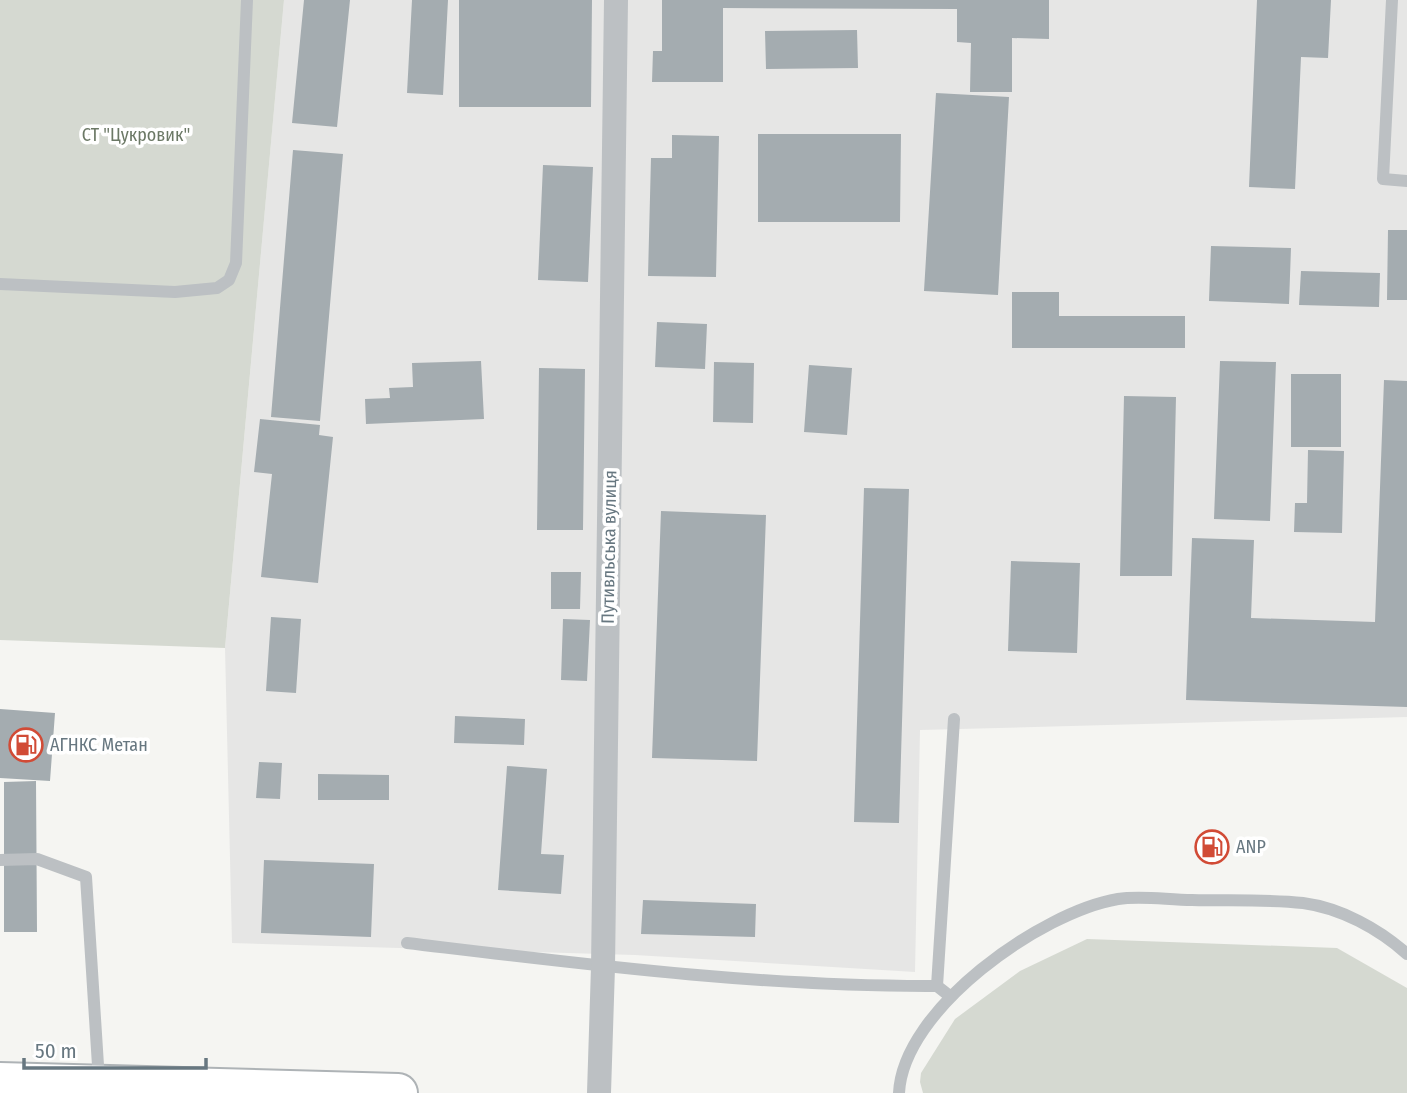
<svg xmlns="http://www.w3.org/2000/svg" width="1407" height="1093" font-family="'Fira Sans Condensed',sans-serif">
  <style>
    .built { fill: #e6e6e5 }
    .green { fill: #d5d9d1 }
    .building { fill: #a4acb0 }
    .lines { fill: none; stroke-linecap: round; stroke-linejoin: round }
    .primary-casing { stroke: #aeb3b6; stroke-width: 42 }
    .service { stroke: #bcc0c3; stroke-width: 12 }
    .minor { stroke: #bcc0c3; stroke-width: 24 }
    .primary { stroke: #fff; stroke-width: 38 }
    .labels { text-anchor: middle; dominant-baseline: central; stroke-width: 7; stroke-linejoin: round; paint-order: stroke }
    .park-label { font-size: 18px; fill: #6b7865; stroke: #fff }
    .street-label { font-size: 18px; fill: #677780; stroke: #fff }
    .poi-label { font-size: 18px; fill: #677780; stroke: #fff; text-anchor: start }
  </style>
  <rect width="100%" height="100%" fill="#f5f5f2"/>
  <path class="built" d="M284 0H1407V717L920 730 915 972 635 955 232 943 225 648Z"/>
  <path class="green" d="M0 0H284L225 648 0 640Z
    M1087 939 1337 948 1407 988V1093H923L920 1082 921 1073 955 1019 1020 971Z"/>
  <path class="building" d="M304 0H350L337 127 292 123Z
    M412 0H448L443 95 407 93Z
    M459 0H592L591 107H459Z
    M662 0H1049V39L1012 38V92H970L971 43 957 42V9L723 8V82H652L653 51H662Z
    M1257 0H1331L1328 58 1301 57 1295 189 1249 187Z
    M857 30 858 68 766 69 765 31Z
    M936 93 1009 97 998 295 924 291Z
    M758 134H901L900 222H758Z
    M672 135 719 136 716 277 648 276 651 158H672Z
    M293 150 343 154 320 421 271 417Z
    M543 165 593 167 588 282 538 280Z
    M1388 230H1407V300H1387Z
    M1211 246 1291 248 1289 304 1209 301Z
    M1301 271 1380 273 1379 307 1299 305Z
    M1012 292H1059V316H1185V348H1012Z
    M657 322 707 324 705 369 655 367Z
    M481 361 484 419 366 424 365 399 390 398 389 388 413 387 412 363Z
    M1220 361 1276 362 1270 521 1214 519Z
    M714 362 754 363 753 423 713 422Z
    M809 365 852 368 847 435 804 432Z
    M539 368 585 369 583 530H537Z
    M1291 374H1341V447H1291Z
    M1384 380 1407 381V707L1186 700 1192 538 1254 540 1251 618 1375 622Z
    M1124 396 1176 397 1172 576H1120Z
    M260 419 320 425 319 435 333 437 318 583 261 577 272 474 254 472Z
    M1308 450 1344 451 1342 533 1294 532 1295 503H1307Z
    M864 488 909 489 899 823 854 822Z
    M661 511 766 515 757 761 652 758Z
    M1011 561 1080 563 1077 653 1008 651Z
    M551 572H581L580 609H551Z
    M271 617 301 619 296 693 266 691Z
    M563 619 590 620 587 681 561 680Z
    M0 709 55 713 50 781 0 778Z
    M455 716 525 719 524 745 454 743Z
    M259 762 282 763 280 799 256 798Z
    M507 766 547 769 541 854 564 855 561 894 498 890Z
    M318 774 389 775V800H318Z
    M36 781 37 932H4V782Z
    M264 860 374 864 371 937 261 933Z
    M643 900 756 904 755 937 641 934Z"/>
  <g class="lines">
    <defs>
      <path id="primary" d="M0 1082 398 1093"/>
    </defs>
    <use href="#primary" class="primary-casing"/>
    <path class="service" d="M1392 0 1383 179 1407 181
      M0 284 175 292 217 288 229 280 236 263 247 0
      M0 860 37 859 86 877 99 1081
      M407 943C583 964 760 987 937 986
      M951 997 937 986 954 719
      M899 1093C903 1009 1041 912 1118 899 1141 895 1168 900 1192 900 1228 901 1267 899 1303 903 1341 908 1379 929 1407 954"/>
    <path class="minor" d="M599 1093 603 967 616 0"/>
    <use href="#primary" class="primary"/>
  </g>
  <defs>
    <symbol id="fuel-ring" viewBox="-11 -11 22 22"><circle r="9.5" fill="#fff" stroke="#d14b36" stroke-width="1.5"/><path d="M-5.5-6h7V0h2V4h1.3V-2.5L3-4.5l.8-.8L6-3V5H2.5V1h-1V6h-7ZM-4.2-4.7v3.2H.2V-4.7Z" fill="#d14b36"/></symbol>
  </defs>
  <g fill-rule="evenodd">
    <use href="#fuel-ring" x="7" y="726" width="38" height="38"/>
    <use href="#fuel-ring" x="1193" y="828" width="38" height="38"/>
  </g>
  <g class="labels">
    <g class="park-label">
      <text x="136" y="135">СТ "Цукровик"</text>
    </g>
    <g class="street-label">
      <text transform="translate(609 547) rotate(-89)">Путивльська вулиця</text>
    </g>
    <g class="poi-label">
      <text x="50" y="745">АГНКС Метан</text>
      <text x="1236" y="847">ANP</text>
    </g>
  </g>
  <path d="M24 1058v10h182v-10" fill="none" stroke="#677780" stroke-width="3.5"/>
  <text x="35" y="1058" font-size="21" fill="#677780" stroke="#ffffff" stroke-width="5" paint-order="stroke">50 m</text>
</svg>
